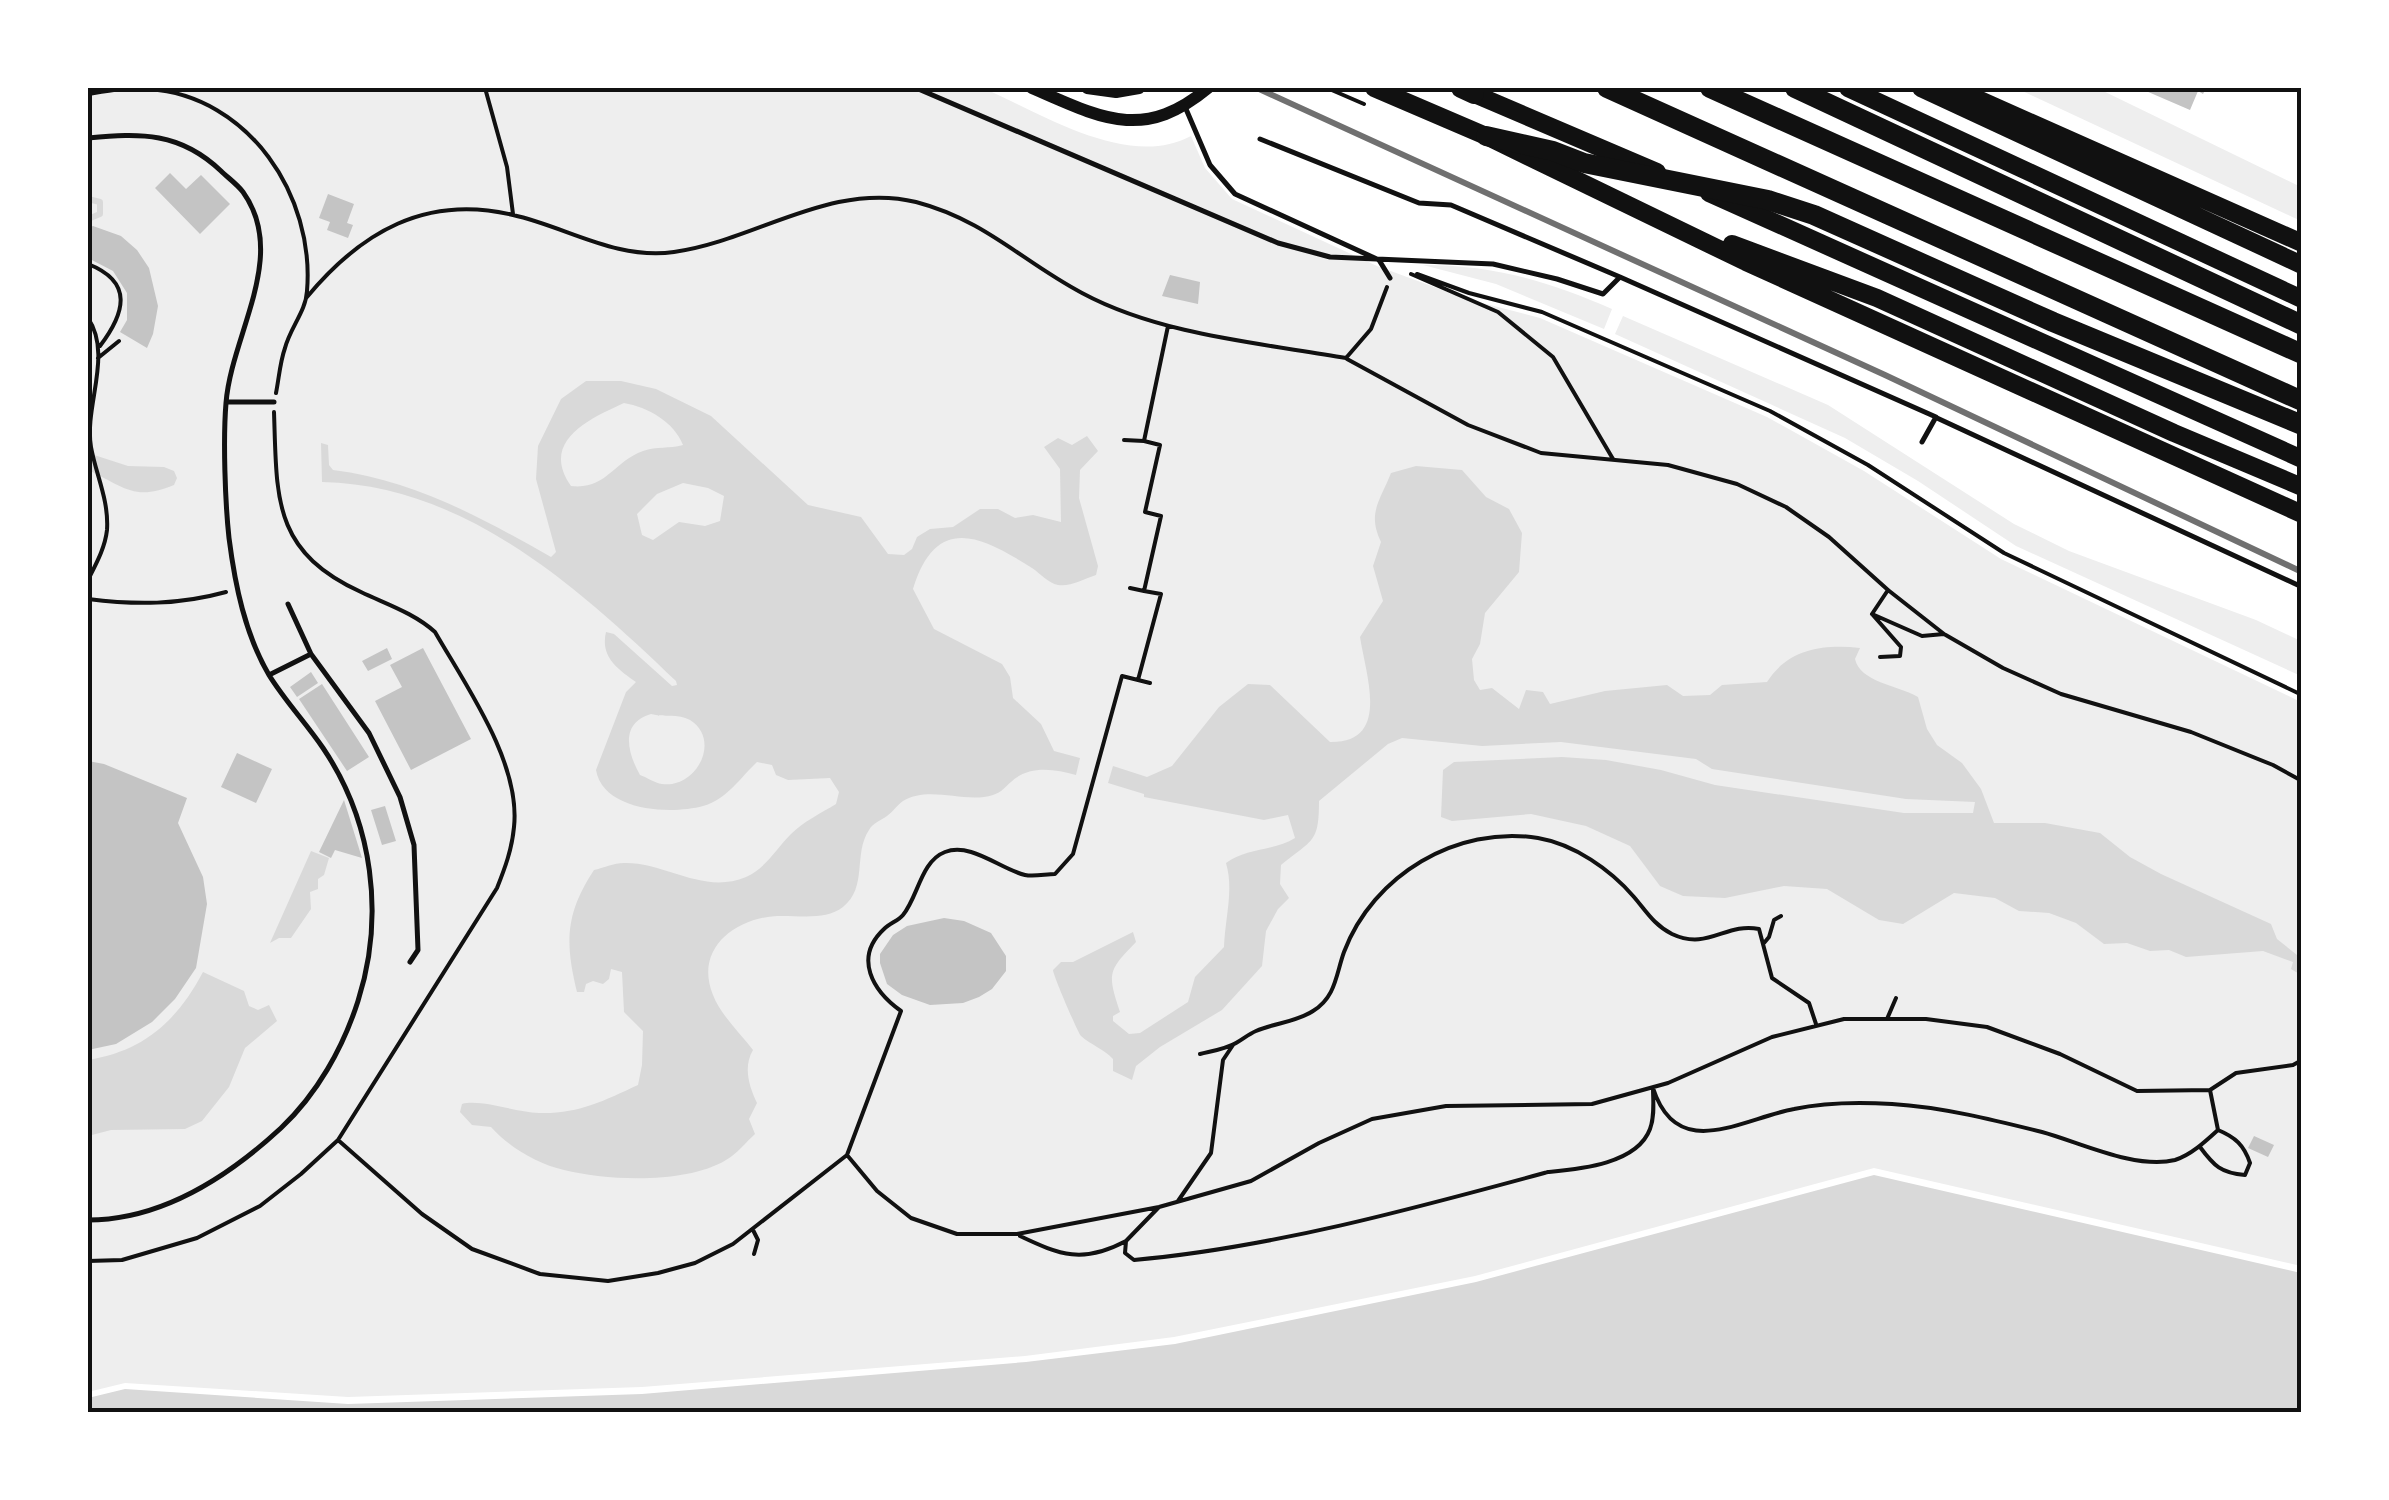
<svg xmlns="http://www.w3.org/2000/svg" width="2389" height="1500" font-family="Commissioner,sans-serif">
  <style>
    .green { fill: #eee }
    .water { fill: #d9d9d9; fill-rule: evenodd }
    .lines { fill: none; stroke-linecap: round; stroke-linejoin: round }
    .stream { stroke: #d9d9d9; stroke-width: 6 }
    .building { fill: #c4c4c4 }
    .path { stroke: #111; stroke-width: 4 }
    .service { stroke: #111; stroke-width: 5 }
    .tertiary { stroke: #111; stroke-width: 12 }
    .trunk { stroke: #111; stroke-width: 18 }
    .motorway { stroke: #111; stroke-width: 20 }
    .rail { stroke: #707070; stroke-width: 6 }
    .neatline { fill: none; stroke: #111; stroke-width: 4 }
  </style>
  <rect width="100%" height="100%" fill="#fff"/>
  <path class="green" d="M88 88H983C1041 113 1128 170 1191 136L1205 168 1232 199 1377 266 1467 299 1540 318 1767 417 1864 471 2001 559 2301 702V1266L1874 1168 1475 1276 1174 1337 1025 1356 642 1387 348 1397 125 1383 88 1392Z
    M2016 88H2097L2301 187V221Z
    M1423 265C1494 265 1547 281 1612 309L1604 329 1496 284Z
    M1623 316 1828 405 2014 524 2069 551 2256 620 2301 641V676L2016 546 1918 481 1845 438 1615 334Z"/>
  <path class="water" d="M586 381H621L656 389 711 416 808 505 861 517 888 554 904 555 912 549 917 537 930 529 953 527 980 509H998L1015 518 1033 515 1061 522 1060 469 1044 447 1058 438 1072 445 1087 436 1098 451 1080 470 1079 498 1098 566 1096 575C1084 579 1070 587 1058 585 1048 583 1041 574 1032 568 980 535 936 514 913 589L934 629 1002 664 1010 677 1013 698 1041 724 1054 751 1080 758 1076 775C1054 769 1029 765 1011 782 1005 787 1002 792 993 795 965 804 930 785 903 801 897 805 893 812 887 816 880 821 873 823 869 830 853 854 868 887 843 907 825 921 798 915 777 916 735 918 694 949 713 995 720 1014 740 1033 753 1050 743 1067 749 1086 757 1103L749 1119 755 1134C746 1142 737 1154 726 1160 687 1184 608 1181 564 1170 537 1164 509 1147 491 1127L472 1125 460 1112 462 1104C481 1099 515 1112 539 1113 579 1114 603 1101 638 1085L642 1065 643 1031 624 1012 622 972 611 969 609 979 603 984 593 981 586 984 584 992H577C565 943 565 914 594 870 603 868 614 863 624 863 666 862 703 895 746 877 766 868 776 849 791 834 803 822 821 813 836 804L839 792 830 778 788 780 776 775 772 765 757 762C741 777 726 800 703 806 670 815 603 811 596 770L626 692 636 682C618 669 600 657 606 632L614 634 672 686 677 685 676 681C578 587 465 485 322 482L321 443 328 445 329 465 333 470C414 480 482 518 551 557L556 552 536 479 538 446 561 399ZM624 403C648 407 674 422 683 445 669 449 657 446 643 451 613 462 606 490 571 486 539 441 591 418 624 403ZM683 483 708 488 724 496 720 521 705 526 679 522 653 540 642 535 637 514 657 494ZM651 714C664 718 678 713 690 720 722 740 696 789 662 784 655 783 646 777 640 775 627 752 620 723 651 714Z
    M88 453 128 466 164 467 174 471 177 478 174 485C134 502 123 486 88 470Z
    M1416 466 1462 470 1486 497 1509 509 1522 533 1519 572 1485 613 1480 644 1472 659 1474 680 1480 690 1492 688 1519 709 1526 690 1543 692 1550 704 1605 691 1667 685 1683 696 1710 695 1722 685 1767 682C1788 649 1823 644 1860 648L1855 659C1860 682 1897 685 1918 697L1927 729 1937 745 1962 763 1981 789 1994 823H2045L2100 833 2130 857 2161 874 2271 924 2277 939 2297 955 2301 949V975L2291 969 2293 962 2263 951 2186 957 2169 950 2150 951 2127 943 2104 944 2076 923 2049 913 2019 911 1995 898 1954 893 1903 924 1879 920 1827 889 1784 886 1725 898 1683 896 1660 886 1630 846 1586 826 1531 814 1452 821 1441 817 1443 770 1454 762 1562 757 1606 760 1661 770 1715 785 1904 813H1973L1975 802 1906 799 1712 769 1696 759 1561 742 1482 746 1402 738 1388 744 1319 801C1319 843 1313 839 1281 865L1280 884 1289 898 1278 909 1266 931 1262 966 1222 1010 1160 1047 1136 1066 1132 1080 1113 1071V1059C1104 1049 1091 1045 1081 1036 1078 1033 1053 975 1053 970L1061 962H1073L1133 932 1136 942C1108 971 1107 973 1120 1012L1113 1016V1021L1129 1034 1140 1033 1188 1002 1195 977 1224 947C1225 918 1234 890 1226 863 1245 848 1274 851 1295 838L1288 815 1264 820 1144 797V794L1108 783 1113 766 1147 777 1172 766 1219 707 1248 684 1270 685 1330 742C1391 743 1366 676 1360 637L1383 601 1373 566 1381 542C1367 513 1380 501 1391 473Z
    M311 851 329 858 324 875 318 879V889L310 892 311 909 291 938H279L270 943Z
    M203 972 244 991 249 1006 258 1010 269 1005 277 1021 245 1048 229 1087 202 1121 185 1129 111 1130 88 1136V1060C144 1051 177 1021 203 972Z
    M1874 1175 2301 1273V1412H88V1398L125 1389 348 1404 642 1394 1026 1362 1175 1344 1476 1282Z"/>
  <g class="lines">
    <path class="stream" d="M88 199 100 202V214L88 219"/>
  </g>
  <path class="building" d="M2139 88H2206L2203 94 2198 91 2190 110Z
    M170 173 186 189 201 175 230 204 200 234 155 188Z
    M328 194 354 204 347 223 353 225 348 238 327 230 330 222 319 218Z
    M93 226 121 236 137 250 149 268 158 306 153 334 147 348 120 332 127 320V293L113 271 88 258V228Z
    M1170 275 1200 282 1198 304 1162 296Z
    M387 648 392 659 368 671 362 661Z
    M423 648 471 739 411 770 375 701 402 687 390 665Z
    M311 672 318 683 297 697 290 687Z
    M322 684 369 757 347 771 299 699Z
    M237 753 272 769 256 803 221 787Z
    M88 761 104 764 187 798 178 823 203 877 207 904 196 968 175 999 152 1022 116 1044 88 1050Z
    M344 800 362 858 335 850 331 858 319 852Z
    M385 806 396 841 382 845 371 810Z
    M944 918 964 921 991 933 1006 956V971L992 989 979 997 963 1003 930 1005 902 995 887 984 880 963V954L893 935 907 926Z
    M2254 1136 2274 1145 2268 1157 2248 1148Z"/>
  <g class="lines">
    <path class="path" d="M485 88 507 167 513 214
      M1327 88 1364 104
      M88 94C107 91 129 87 149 89 249 96 315 196 307 291 306 311 290 328 285 348 280 362 279 378 276 393
      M88 264C134 282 125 313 100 346
      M1411 274 1498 312 1553 357 1613 459
      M1417 274 1469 293 1542 312 1770 411 1868 465 2004 553 2302 695
      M307 297C361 232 426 194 513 215 567 227 615 260 674 252 755 241 831 181 916 202 985 220 1023 262 1082 293 1160 335 1260 343 1346 358L1371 329 1387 287
      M88 318C113 355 84 406 91 447 96 475 109 500 107 530 105 548 96 564 88 580
      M98 358 119 341
      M1347 359 1468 425 1541 453 1668 465 1737 484 1786 507 1829 537 1888 590 1944 634 2003 668 2061 694 2191 732 2273 765 2302 781
      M1124 440 1144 441
      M1130 588 1144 591
      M88 599C135 605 179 605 226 592
      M1872 614 1888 590
      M1880 657 1900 656 1901 647 1872 614 1922 636 1944 634
      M1138 680 1150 683
      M1764 943 1769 937 1774 920 1781 916
      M1887 1019 1896 998
      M1200 1054C1212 1051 1226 1049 1236 1043 1243 1039 1249 1034 1256 1031 1274 1023 1297 1022 1313 1011 1336 997 1336 974 1344 952 1373 875 1457 825 1538 838 1574 844 1611 870 1634 897 1646 911 1654 925 1672 934 1708 951 1726 922 1759 929L1772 978 1809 1003 1816 1024
      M338 1140 422 1214 472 1249 540 1274 608 1281 658 1273 695 1263 733 1244 847 1155 901 1011C873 991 853 958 884 929 890 923 898 921 903 915 918 897 921 861 945 852 971 842 1000 869 1025 875 1034 877 1046 874 1055 874L1073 854 1122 676 1138 680 1161 594 1144 591 1161 516 1145 512 1160 445 1144 441 1168 326
      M2200 1147C2214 1166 2221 1173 2245 1175L2250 1163C2244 1145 2235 1137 2218 1130L2210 1090
      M847 1155 877 1191 911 1218 957 1234H1017L1159 1207 1251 1181 1319 1143 1372 1119 1446 1106 1592 1104 1668 1083 1772 1037 1844 1019H1926L1987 1027 2060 1054 2137 1091 2210 1090 2236 1073 2293 1065 2302 1060
      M1178 1201 1211 1153 1223 1060 1233 1045
      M753 1230 758 1240 754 1254
      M1020 1236C1060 1255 1083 1264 1126 1241L1125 1253 1134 1260C1270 1248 1416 1208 1548 1172 1580 1169 1637 1164 1650 1129 1655 1116 1653 1101 1653 1088 1677 1163 1741 1119 1794 1109 1827 1102 1859 1102 1892 1104 1942 1107 1994 1120 2042 1132 2079 1142 2136 1170 2175 1160 2191 1155 2206 1141 2218 1130
      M1126 1241 1159 1207
      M88 1261 122 1260 197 1238 260 1206 301 1174 338 1140 497 888C505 868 512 849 514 827 521 763 466 686 435 632 414 613 386 604 361 592 272 551 277 498 274 412"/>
    <path class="service" d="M916 88 1278 243 1330 257 1493 264 1557 279 1603 294 1620 277 1936 417 1922 442
      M1186 109 1210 165 1235 194 1379 260 1390 278
      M88 138C141 133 180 132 221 171 227 177 237 184 243 192 289 256 231 335 226 403 223 439 225 501 229 538 235 585 245 634 269 675 285 701 306 723 323 748 373 822 385 916 358 1001 343 1048 317 1094 281 1128 228 1177 161 1220 88 1220
      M1260 139 1419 203 1451 205 1620 277
      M227 402H274
      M1937 418 2302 587
      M288 604 311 654 369 733 400 797 414 845 418 950 410 962
      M269 675 311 654"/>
    <path class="tertiary" d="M1032 88C1101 118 1143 142 1208 88
      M1087 88 1116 92 1139 88"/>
    <path class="trunk" d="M1374 88 1486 136 1746 262 2302 514
      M1848 88 2302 299
      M1921 88 2302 265
      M1953 88 2302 243
      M1465 90 1657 172
      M1709 193 2302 459
      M1732 244 1877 298 2174 433 2302 487"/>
    <path class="motorway" d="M1461 88 1474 94
      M1607 88 2302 401
      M1710 88 2302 354
      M1795 88 2302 325
      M1486 136 1553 151 1584 163 1768 200 1814 215 2053 322 2302 425"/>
    <path class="rail" d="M1257 88 1885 375 2302 572"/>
  </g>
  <rect width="2389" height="1500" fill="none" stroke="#ffffff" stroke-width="180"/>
  <rect x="90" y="90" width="2209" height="1320" class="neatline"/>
</svg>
